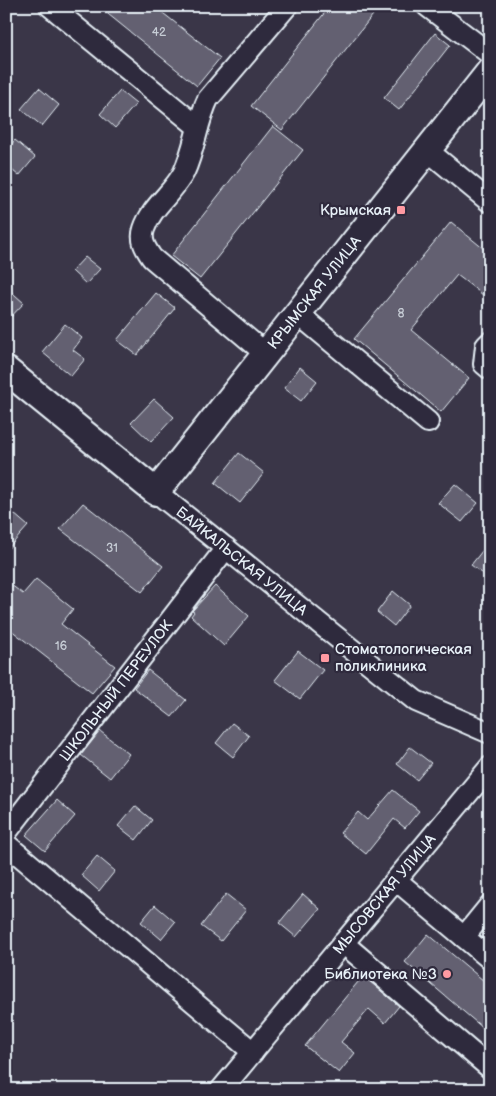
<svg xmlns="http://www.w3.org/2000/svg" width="496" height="1096" font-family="'Balsamiq Sans',sans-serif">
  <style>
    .building { fill: #636171; stroke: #e8f1f8 }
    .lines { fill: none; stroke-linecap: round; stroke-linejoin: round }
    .minor-casing { stroke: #e8f1f8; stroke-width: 24 }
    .major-casing { stroke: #e8f1f8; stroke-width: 30 }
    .minor { stroke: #2f2a3d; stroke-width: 20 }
    .major { stroke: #2f2a3d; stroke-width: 26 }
    .poi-dot { fill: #ff9aa2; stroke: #2f2a3d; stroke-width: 2 }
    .labels { text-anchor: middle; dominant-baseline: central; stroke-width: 4.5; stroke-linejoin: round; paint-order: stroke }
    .number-label { font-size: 12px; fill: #c7cdd6 }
    .poi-label { font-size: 15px; fill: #e8f1f8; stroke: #2f2a3d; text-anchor: end }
    .street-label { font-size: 15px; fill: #e8f1f8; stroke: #2f2a3d }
  </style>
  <rect width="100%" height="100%" fill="#3a3648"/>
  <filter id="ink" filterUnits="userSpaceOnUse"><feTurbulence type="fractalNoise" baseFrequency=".02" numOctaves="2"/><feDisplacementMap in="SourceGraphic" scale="10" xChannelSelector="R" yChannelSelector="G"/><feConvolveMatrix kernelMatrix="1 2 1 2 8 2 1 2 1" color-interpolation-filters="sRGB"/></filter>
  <g filter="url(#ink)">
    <path class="building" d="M98 6H154L220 58 197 86Z
      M330 6H380L282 130 251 106Z
      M435 33 450 45 399 110 384 98Z
      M39 88 59 105 42 126 21 109Z
      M120 91 136 104 115 128 100 114Z
      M273 126 303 150 200 279 171 256Z
      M15 140 35 157 19 176 6 165V150Z
      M451 222 490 254V287L483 295 457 275 411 330 469 378 441 412 354 339Z
      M85 257 100 269 86 284 72 271Z
      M6 287 24 303 6 322Z
      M156 293 175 308 137 355 117 340Z
      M65 324 82 338 73 350 85 359 71 376 42 352Z
      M300 367 317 381 301 401 284 388Z
      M154 399 174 417 151 442 131 423Z
      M239 453 264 473 240 503 215 483Z
      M455 484 478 503 462 522 438 503Z
      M83 503 163 566 142 592 60 529Z
      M6 507 28 526 6 551Z
      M490 541V579L471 565Z
      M36 579 73 609 61 624 115 666 92 693 6 626V581L23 594Z
      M215 586 249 616 224 646 191 616 194 612 192 611Z
      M393 591 410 605 394 626 377 612Z
      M298 651 323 670 300 699 275 680Z
      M148 670 186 700 172 717 134 688Z
      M232 723 249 736 233 757 216 743Z
      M100 731 129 754 110 778 81 755Z
      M410 747 431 763 417 780 397 764Z
      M393 790 419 811 405 828 394 819 366 854 340 833 358 812 367 820Z
      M57 800 75 816 45 851 26 835Z
      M135 806 152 820 136 840 118 826Z
      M97 856 115 871 99 891 81 875Z
      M226 894 246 910 221 941 201 926Z
      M303 894 320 909 296 937 279 923Z
      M155 905 175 922 161 939 141 922Z
      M428 934 490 986V1034L405 962Z
      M363 976 399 1006 385 1023 369 1009 341 1042 355 1053 339 1073 305 1046Z"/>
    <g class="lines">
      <defs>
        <g id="minor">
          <path d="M50 6 198 127"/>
          <path d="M427 6 490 54"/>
          <path d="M427 150 490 202"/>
          <path d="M297 313 428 422"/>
          <path d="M490 342 486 346 484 364 490 369"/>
          <path d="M266 354 152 258C146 249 140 241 144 229 151 207 174 192 184 172 195 148 197 122 208 99L287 6"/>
          <path id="s1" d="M156 492 416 701 490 733"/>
          <path id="s2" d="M6 833 226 548"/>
          <path d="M6 844 253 1052"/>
          <path d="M396 880 490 959"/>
          <path d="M464 937 490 905"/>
          <path d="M343 943 490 1068"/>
          <path id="s3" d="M221 1090 490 767"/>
        </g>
        <g id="major">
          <path id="s4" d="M6 370 156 492 490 71"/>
        </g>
      </defs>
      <use href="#minor" class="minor-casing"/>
      <use href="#major" class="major-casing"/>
      <use href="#minor" class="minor"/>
      <use href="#major" class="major"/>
    </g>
  </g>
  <g class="poi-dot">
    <rect x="396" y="205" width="10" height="10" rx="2.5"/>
    <rect x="320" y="653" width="10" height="10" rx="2.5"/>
    <circle cx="447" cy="974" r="5"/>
  </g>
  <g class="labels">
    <g class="number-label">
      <text x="159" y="32">42</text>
      <text x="401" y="313">8</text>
      <text x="112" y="548">31</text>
      <text x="61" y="646">16</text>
    </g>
    <g class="poi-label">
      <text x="391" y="210">Крымская</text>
      <text x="335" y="649" text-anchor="start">Стоматологическая<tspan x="335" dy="17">поликлиника</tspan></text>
      <text x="437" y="974">Библиотека №3</text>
    </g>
    <g class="street-label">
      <text stroke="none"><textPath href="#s4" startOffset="448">КРЫМСКАЯ УЛИЦА</textPath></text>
      <text stroke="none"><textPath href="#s1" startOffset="110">БАЙКАЛЬСКАЯ УЛИЦА</textPath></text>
      <text stroke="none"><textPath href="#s2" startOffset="180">ШКОЛЬНЫЙ ПЕРЕУЛОК</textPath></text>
      <text stroke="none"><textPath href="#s3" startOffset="255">МЫСОВСКАЯ УЛИЦА</textPath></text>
    </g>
  </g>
  <rect width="496" height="1096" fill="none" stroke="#2f2a3d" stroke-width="25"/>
  <rect x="12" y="12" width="471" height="1071" fill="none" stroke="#e8f1f8" stroke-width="2" filter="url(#ink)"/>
</svg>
